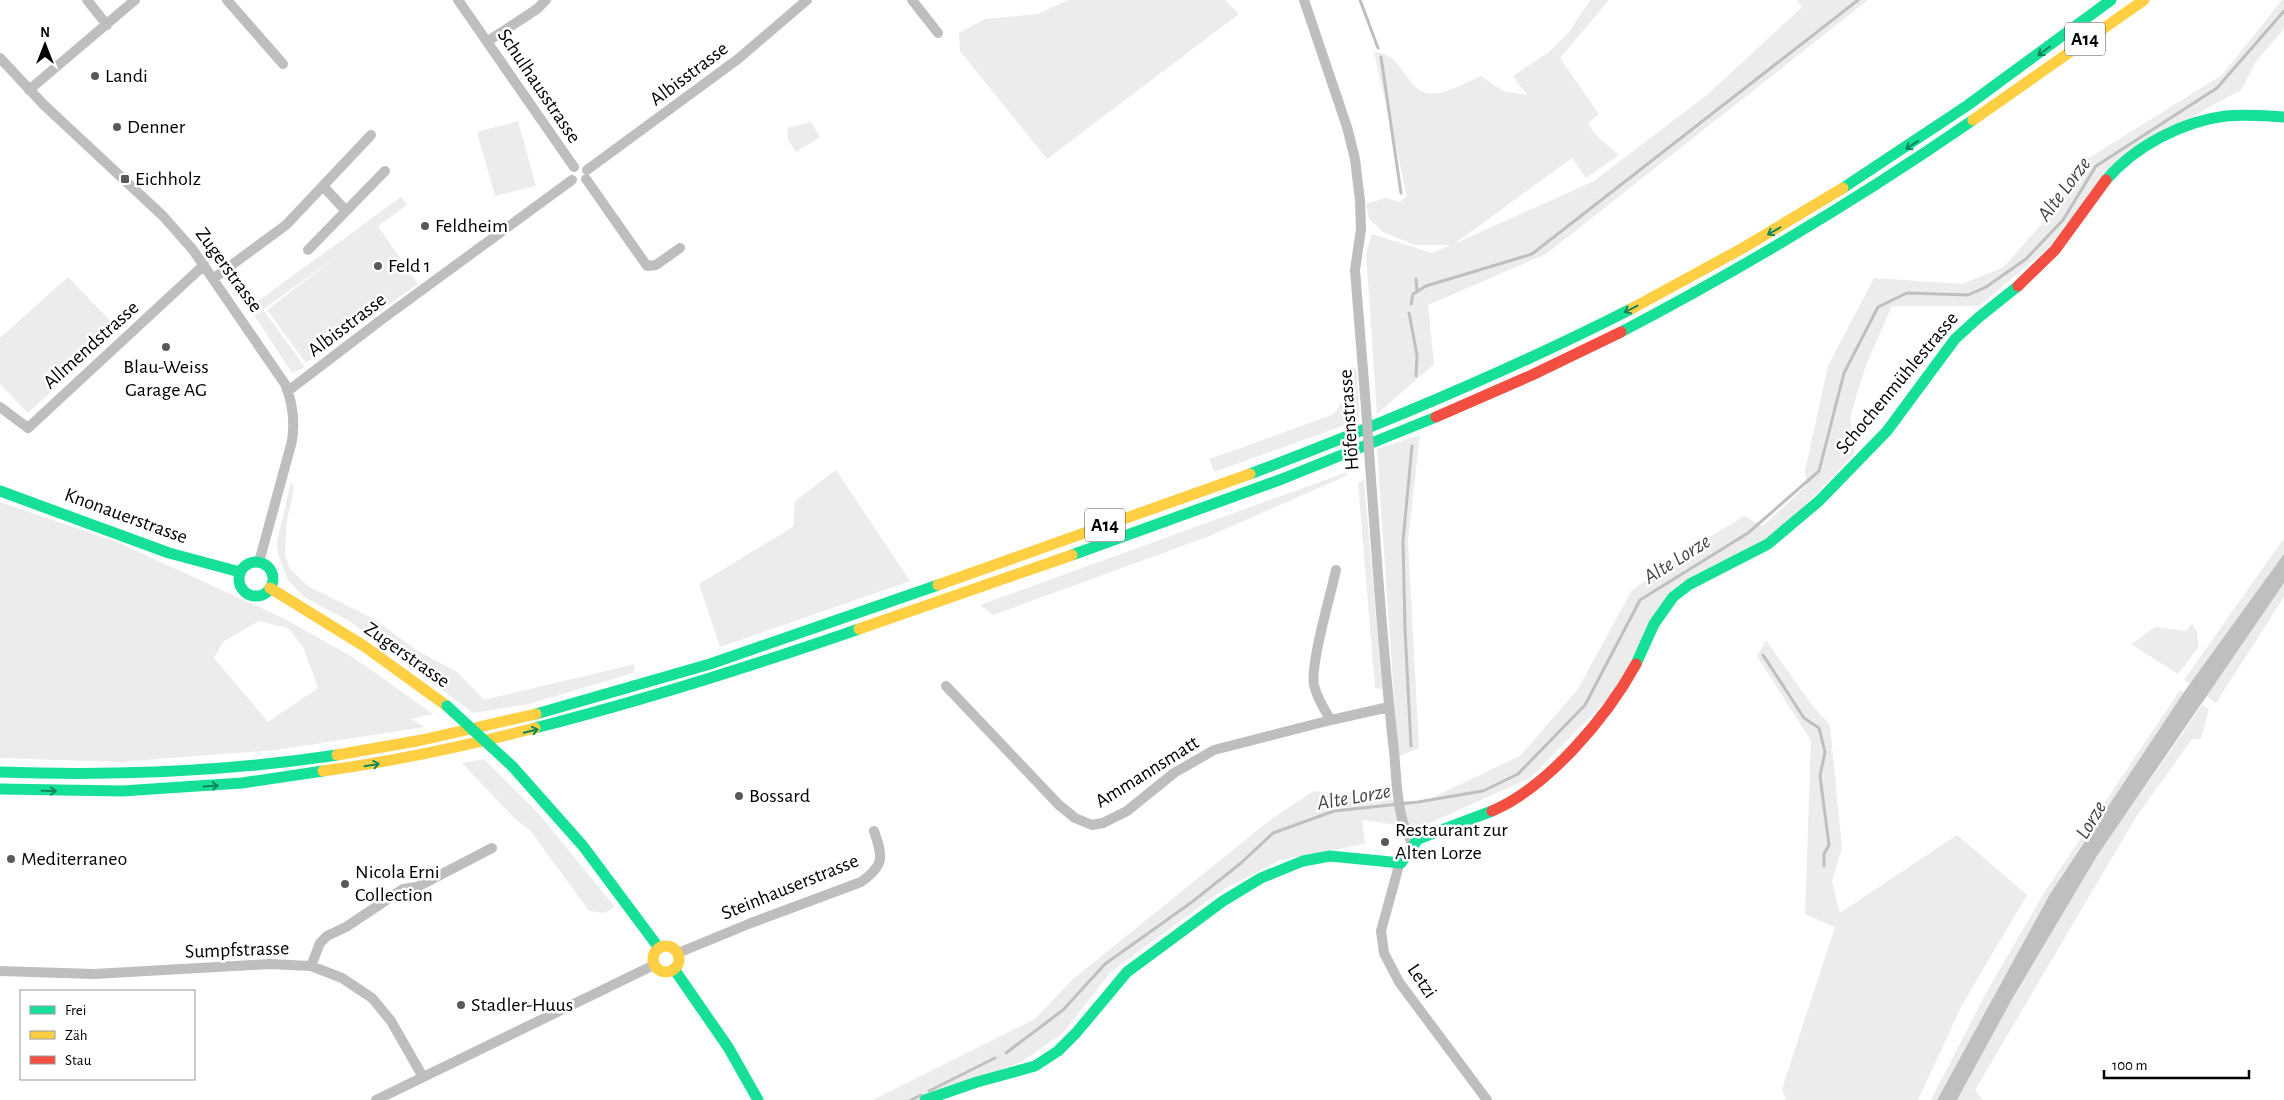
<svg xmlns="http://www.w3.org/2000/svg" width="2284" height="1100" font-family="'Alegreya Sans',sans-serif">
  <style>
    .green { fill: #ececec; fill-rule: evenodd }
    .water { fill: #bfbfbf }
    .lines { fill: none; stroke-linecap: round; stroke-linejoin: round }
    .stream { stroke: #bfbfbf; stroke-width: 3 }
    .street { stroke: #bebebe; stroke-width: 10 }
    .fast { stroke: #16e098; stroke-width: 11 }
    .slow { stroke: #ffcf43; stroke-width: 11 }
    .jam { stroke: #f24e42; stroke-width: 11 }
    .street-bridge { stroke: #bebebe; stroke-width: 10 }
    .fast-bridge { stroke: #16e098; stroke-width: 11 }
    .oneway { stroke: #0d865b }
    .poi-dot { fill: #595959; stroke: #fff; stroke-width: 2 }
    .labels { text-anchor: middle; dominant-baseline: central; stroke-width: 5; stroke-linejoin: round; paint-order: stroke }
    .shield { fill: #fff; stroke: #4c4c4c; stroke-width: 1 }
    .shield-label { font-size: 19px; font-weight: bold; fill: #000 }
    .street-label { font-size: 20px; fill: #000; stroke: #fff }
    .poi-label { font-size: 20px; fill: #000; stroke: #fff; text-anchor: start }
    .water-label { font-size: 21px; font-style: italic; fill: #444; stroke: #fff }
  </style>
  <rect width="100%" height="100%" fill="#fff"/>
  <path class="green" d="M1068 0H1225L1239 14 1047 159 960 51 959 33 985 19 1038 14Z
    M1590 0H1609L1560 58 1599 114 1588 123 1595 134 1619 155 1586 178 1572 158 1454 244 1594 181 1707 95 1802 7 1797 0H1868L1546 254 1428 305 1434 364 1377 414 1366 253 1372 234 1432 253 1451 245H1415L1383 232 1369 219 1366 204 1385 198 1400 202 1407 196 1374 52C1410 56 1403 98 1438 93 1452 91 1468 81 1481 76L1503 91 1527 95 1513 76 1549 52 1569 32Z
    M2282 0H2284V29L2257 60 2241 90 2128 151 2068 231 1979 306H1892L1866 365 1850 417 1855 453 1787 524 1714 572 1672 590 1609 698 1530 778 1419 828 1362 820 1365 844 1280 860 1224 889 1111 972 1062 1034 1021 1062 919 1100H873L1035 1019 1072 980 1270 820 1314 791 1399 801H1425L1520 756 1578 689 1632 590 1697 545 1744 516 1763 526 1807 485 1805 471 1828 366 1874 278 1962 284 2004 267 2044 221 2087 159 2222 75Z
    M518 121 536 186 495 196 477 132Z
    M811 122 820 137 796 152 788 140 787 128Z
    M401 197 407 205 378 226 418 284 306 363 267 310 340 254 264 309 258 301Z
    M68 277 119 330 28 413 0 384V338Z
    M264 311 305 367 292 373 254 315Z
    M1351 367 1357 370 1359 417 1345 425 1214 472 1210 459 1334 414 1344 399Z
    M1420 435 1408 541 1419 748 1398 757 1377 449Z
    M836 470 910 581 720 647 699 584 793 527 795 501Z
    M1347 472 1346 476 1207 537 993 615 980 605Z
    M1364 480 1382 689 1375 688 1358 483Z
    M291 482 294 487 286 526 285 555 290 569 308 586 374 619 419 652 456 671 484 700 635 664 633 673 529 704 473 713 349 621 304 597 288 580 278 555 277 542Z
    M0 502 117 542 285 619 354 658 433 714 411 719 425 727 276 750 120 762 0 758ZM259 621 288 628 303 647 318 688 268 722 214 658 223 642Z
    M2284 538V597L2216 703 2184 680Z
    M2192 624 2197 632 2198 648 2178 674 2131 644 2155 627 2186 631Z
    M1766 640 1811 704 1830 725 1842 848 1832 881 1840 913 1957 835 2027 895 1962 1005 1918 1100H1786L1782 1089 1835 927 1805 914 1811 741 1757 656Z
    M2180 690 2184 692 2050 894 1937 1100H1931L1986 993 2044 893Z
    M2202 705 2209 709 2201 739H2192L2136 817 1975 1090 1983 1100H1957L2011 1001 2097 856Z
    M484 759 539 814 615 907 604 913 589 911 530 830 516 820 462 763Z"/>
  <path class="water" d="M2284 554V583L2097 856 2011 1001 1957 1100H1937L2050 894 2184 692Z"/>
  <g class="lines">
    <path class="stream" d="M1360 0 1378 48
      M1381 57 1401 193
      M1416 279 1417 292
      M1411 304 1413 294 1426 286 1532 254 1858 0
      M1409 313 1417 355 1416 376
      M1763 655 1804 718 1819 728 1825 752 1820 776 1829 845 1824 854V866
      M1411 746 1405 629 1403 541 1412 446
      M1006 1053 1063 1010 1105 964 1192 902 1241 863 1273 833 1334 811 1418 802 1483 791 1518 774 1585 705 1640 600 1748 533 1819 471 1844 373 1878 307 1907 293 1968 295 1986 287 2026 259 2063 220 2096 166 2217 88 2284 11
      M929 1091 995 1058
      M911 1100 921 1095"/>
    <path class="street" d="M87 0 107 25
      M227 0 283 64
      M458 0 574 167
      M912 0 938 33
      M1304 0 1347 127 1355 159 1360 201 1361 229 1355 270 1366 408
      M488 41 537 9 546 0
      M0 58 44 105 163 216 193 250 285 384C293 403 295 421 292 441L259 562
      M29 90 135 0
      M587 170 738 59 807 0
      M586 179 647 266 656 265 680 248
      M323 186 346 211
      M308 250 385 171
      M214 278 286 225 371 135
      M288 391 381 320 572 180
      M0 407 28 428 204 265
      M1370 465C1377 560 1383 656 1394 751 1397 780 1396 817 1412 843
      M946 686 1059 805 1075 818 1092 825 1103 823 1127 811 1174 773 1214 750 1331 720 1389 707
      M1331 720C1323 708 1317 698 1314 685 1310 664 1331 594 1336 570
      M1397 864 1398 869 1381 931 1384 953 1399 982 1487 1100
      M678 953 751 923 861 882C885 865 883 857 874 831
      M311 966 320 943 327 936 346 927 403 889 417 887 492 848
      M0 971 94 974 270 964 311 966 342 978 372 998 391 1021 423 1077
      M376 1100 654 965"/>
    <path class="fast" d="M2106 180C2135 146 2183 121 2226 116 2245 114 2265 116 2284 117
      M1843 188 1968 105 2111 0
      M1621 332C1743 268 1860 198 1973 120
      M1250 474C1380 425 1507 372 1631 309
      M0 491 169 553 240 572
      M1072 555 1282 479 1436 417
      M239 579a17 17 0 1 1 34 0a17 17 0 1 1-34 0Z
      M1636 664 1654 624 1673 597 1690 584 1768 544 1819 501 1887 431 1955 339 1978 318 2018 286
      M536 714 710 664 938 585
      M535 728C645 700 752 666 859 629
      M512 766 583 846 659 948
      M0 772C113 776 225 772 337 755
      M0 789 122 791 242 783 323 771
      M674 969 728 1047 758 1100
      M925 1100 977 1082 1035 1066 1058 1051 1076 1033 1127 972 1223 901 1261 878 1303 861 1330 856 1401 863 1418 839 1492 811"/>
    <path class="slow" d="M1973 120 2144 0
      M1631 309 1743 248 1843 188
      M938 585 1250 474
      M270 588 364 646 447 706
      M859 629 1072 555
      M337 755 422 740 536 714
      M323 771C395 761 465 746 535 728
      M653 959a13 13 0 1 1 26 0a13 13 0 1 1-26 0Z"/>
    <path class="jam" d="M2018 286 2055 250 2106 180
      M1436 417 1532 375 1621 332
      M1492 811C1548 787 1607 717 1636 664"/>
    <path class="street-bridge" d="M1366 408 1370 465"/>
    <path class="fast-bridge" d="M447 706 512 766"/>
  </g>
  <defs><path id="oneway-shaft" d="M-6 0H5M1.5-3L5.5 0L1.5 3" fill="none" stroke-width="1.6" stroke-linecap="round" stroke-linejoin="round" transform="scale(1.25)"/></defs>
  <g class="oneway">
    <use href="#oneway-shaft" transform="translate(2044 51) rotate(143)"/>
    <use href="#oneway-shaft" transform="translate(1912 145) rotate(146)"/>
    <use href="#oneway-shaft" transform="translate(1774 231) rotate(150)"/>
    <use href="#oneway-shaft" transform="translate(1631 309) rotate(153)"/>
    <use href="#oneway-shaft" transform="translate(531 731) rotate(-14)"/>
    <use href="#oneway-shaft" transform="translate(372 765) rotate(-10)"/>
    <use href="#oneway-shaft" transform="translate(211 786) rotate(-4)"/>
    <use href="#oneway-shaft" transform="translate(49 791) rotate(1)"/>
  </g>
  <g class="poi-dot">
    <circle cx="95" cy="76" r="5"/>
    <circle cx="117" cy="127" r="5"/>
    <rect x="120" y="174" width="10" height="10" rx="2.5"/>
    <circle cx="425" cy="226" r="5"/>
    <circle cx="378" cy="266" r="5"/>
    <circle cx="166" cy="347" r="5"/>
    <circle cx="739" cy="796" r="5"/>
    <circle cx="1385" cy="842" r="5"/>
    <circle cx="11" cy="859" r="5"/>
    <circle cx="345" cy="884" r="5"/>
    <circle cx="461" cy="1005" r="5"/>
  </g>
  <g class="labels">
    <g class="shield">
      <rect x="2065" y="22.5" width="40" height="33" rx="4"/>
      <rect x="1085" y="508.5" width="40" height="33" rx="4"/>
    </g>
    <g class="shield-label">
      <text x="2085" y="39">A14</text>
      <text x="1105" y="525">A14</text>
    </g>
    <g class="street-label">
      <text transform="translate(689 74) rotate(-37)">Albisstrasse</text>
      <text transform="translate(539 86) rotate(56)">Schulhausstrasse</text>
      <text transform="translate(229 270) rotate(54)">Zugerstrasse</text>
      <text transform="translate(347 325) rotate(-37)">Albisstrasse</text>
      <text transform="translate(91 345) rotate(-42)">Allmendstrasse</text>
      <text transform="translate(1897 383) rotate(-50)">Schochenmühlestrasse</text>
      <text transform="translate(1349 420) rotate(-94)">Höfenstrasse</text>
      <text transform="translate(126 516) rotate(20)">Knonauerstrasse</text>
      <text transform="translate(407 655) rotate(35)">Zugerstrasse</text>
      <text transform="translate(1147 772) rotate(-32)">Ammannsmatt</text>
      <text transform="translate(790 887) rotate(-22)">Steinhauserstrasse</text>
      <text transform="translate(237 950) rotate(-2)">Sumpfstrasse</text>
      <text transform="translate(1422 981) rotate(56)">Letzi</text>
    </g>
    <g class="poi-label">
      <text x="105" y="76">Landi</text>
      <text x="127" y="127">Denner</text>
      <text x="135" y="179">Eichholz</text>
      <text x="435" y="226">Feldheim</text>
      <text x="388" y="266">Feld 1</text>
      <text x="166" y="367" text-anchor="middle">Blau-Weiss<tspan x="166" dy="23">Garage AG</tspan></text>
      <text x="749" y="796">Bossard</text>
      <text x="1395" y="830">Restaurant zur<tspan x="1395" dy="23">Alten Lorze</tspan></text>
      <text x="21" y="859">Mediterraneo</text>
      <text x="355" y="872">Nicola Erni<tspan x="355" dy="23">Collection</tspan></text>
      <text x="471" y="1005">Stadler-Huus</text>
    </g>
    <g class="water-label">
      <text transform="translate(2064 189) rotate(-53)">Alte Lorze</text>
      <text transform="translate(1677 559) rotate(-32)">Alte Lorze</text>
      <text transform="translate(1354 797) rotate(-10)">Alte Lorze</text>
      <text transform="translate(2091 820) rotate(-59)">Lorze</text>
    </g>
  </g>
  <rect x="20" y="990" width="175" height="90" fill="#ffffff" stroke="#999999"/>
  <rect x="30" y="1006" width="25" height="8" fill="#16e098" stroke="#999999"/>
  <text x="65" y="1015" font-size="15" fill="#000000">Frei</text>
  <rect x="30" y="1031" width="25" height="8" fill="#ffcf43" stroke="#999999"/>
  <text x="65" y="1040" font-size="15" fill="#000000">Zäh</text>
  <rect x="30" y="1056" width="25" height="8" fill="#f24e42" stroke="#999999"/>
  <text x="65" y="1065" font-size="15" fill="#000000">Stau</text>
  <g transform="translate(45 45)" stroke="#ffffff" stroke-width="4" paint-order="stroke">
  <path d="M0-4L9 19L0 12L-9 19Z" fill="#000000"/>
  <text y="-8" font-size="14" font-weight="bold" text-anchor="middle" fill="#000000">N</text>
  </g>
  <path d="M2104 1070v8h145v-8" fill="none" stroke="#000000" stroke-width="2.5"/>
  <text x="2112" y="1070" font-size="15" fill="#000000" stroke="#ffffff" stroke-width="4" paint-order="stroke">100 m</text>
</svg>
